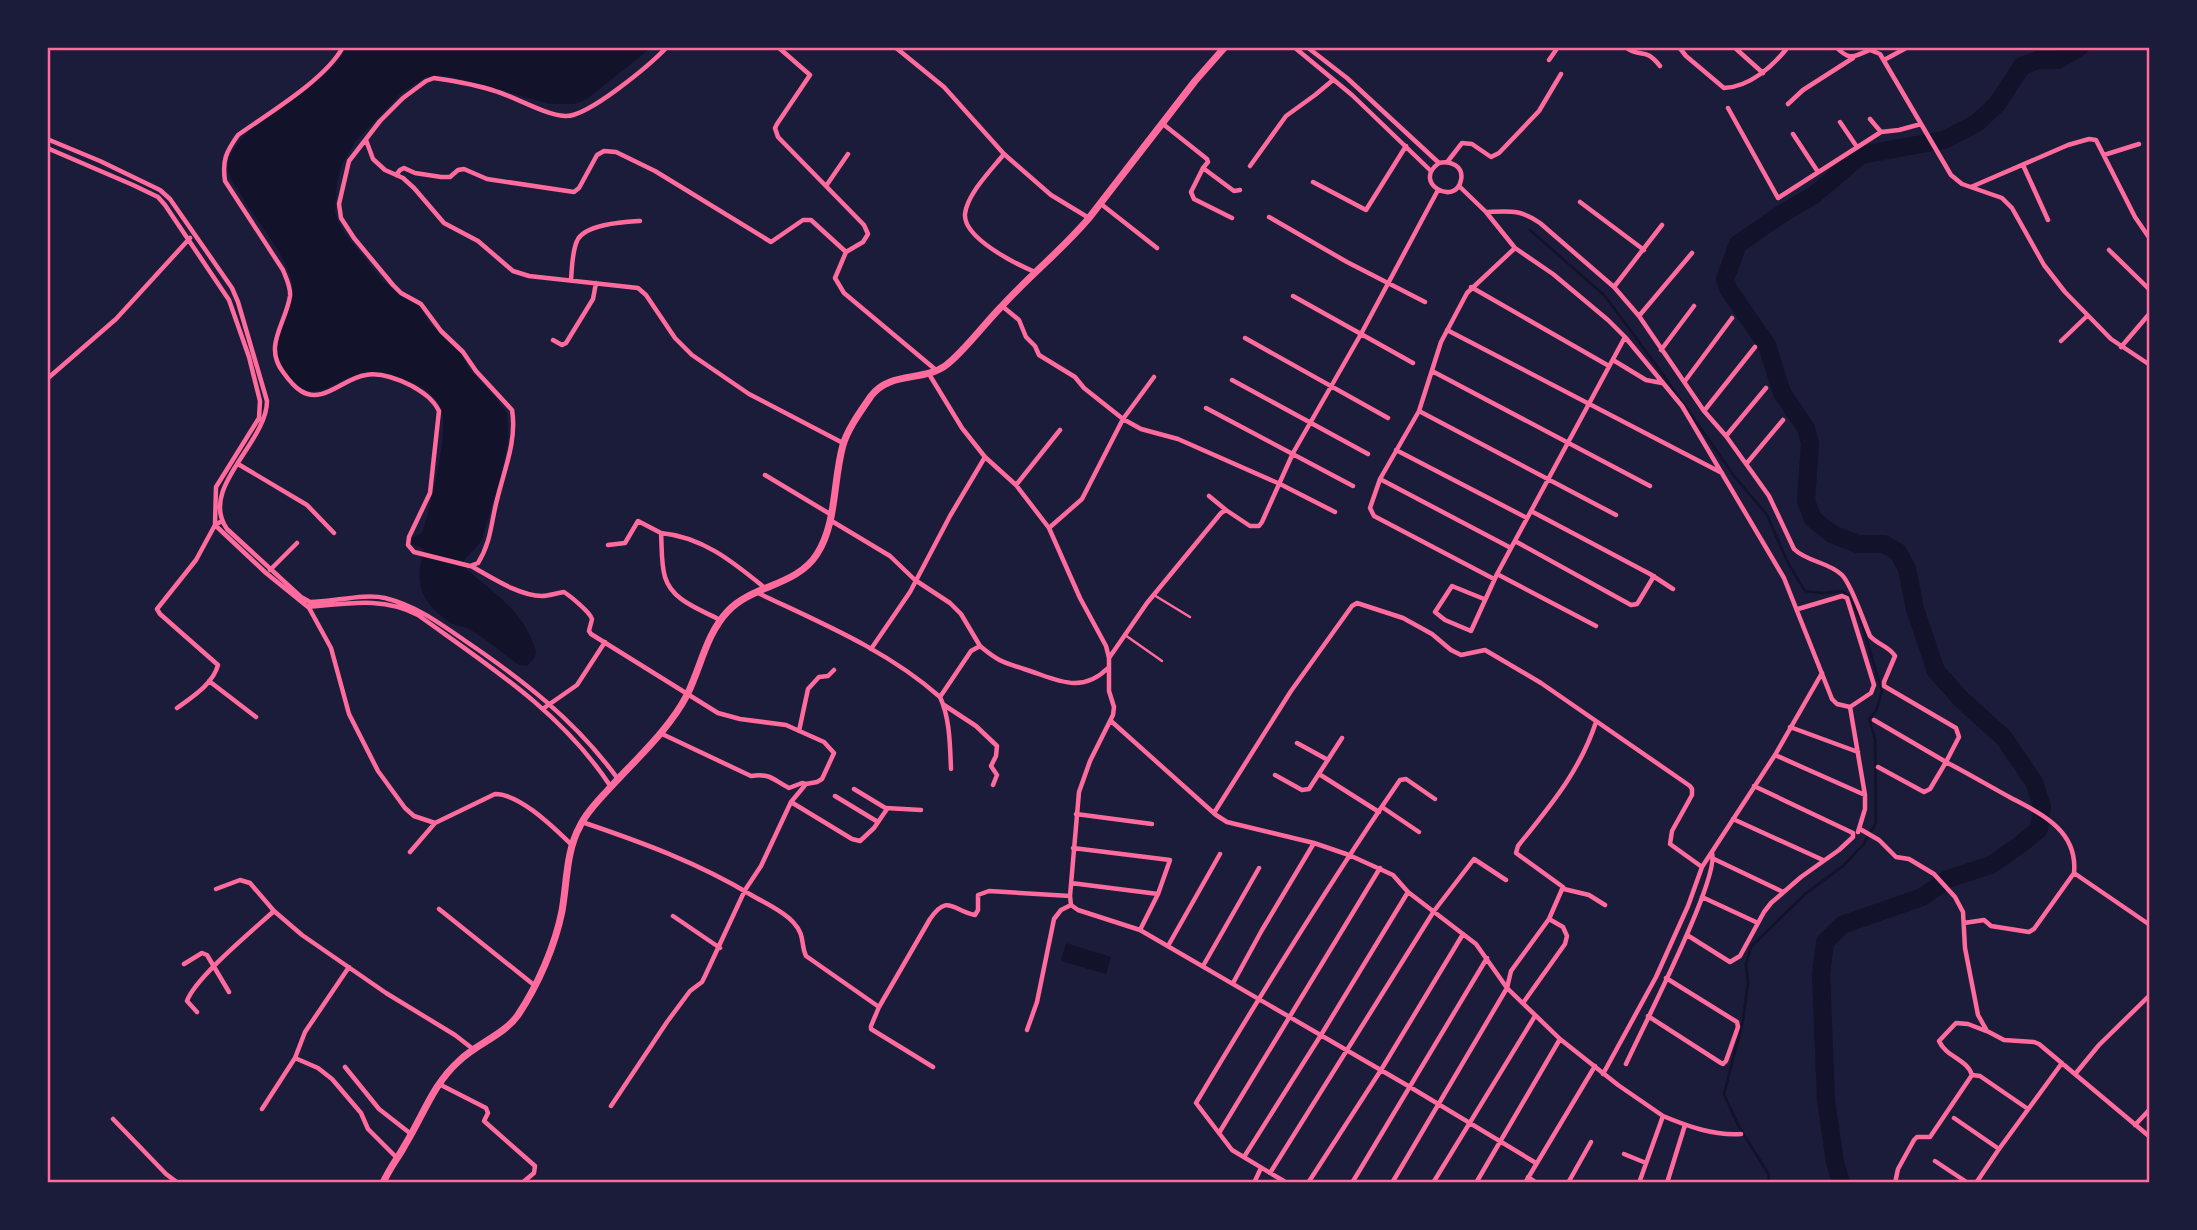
<svg xmlns="http://www.w3.org/2000/svg" width="2197" height="1230" font-family="Poppins,sans-serif">
  <style>
    .water { fill: #12122b }
    .lines { fill: none; stroke-linecap: round; stroke-linejoin: round }
    .stream { stroke: #12122b; stroke-width: 2.5 }
    .river { stroke: #12122b; stroke-width: 18 }
    .service { stroke: #ff6b9d; stroke-width: 2.5 }
    .minor { stroke: #ff6b9d; stroke-width: 4.5 }
    .secondary { stroke: #ff6b9d; stroke-width: 7 }
    .neatline { fill: none; stroke: #ff6b9d; stroke-width: 2.5 }
  </style>
  <rect width="100%" height="100%" fill="#1b1b3a"/>
  <path class="water" d="M347 47H652L587 99 575 104H549L481 84 447 76 426 77 401 93 355 142 342 164 337 181 335 212 338 221 346 235 382 280 399 294 418 303 429 323 461 353 469 369 496 398 507 414 508 442 502 471 482 539C477 550 466 554 462 565 492 593 524 609 536 652L535 657 527 666 519 665C503 654 488 640 471 630 465 626 457 627 451 623 421 603 414 584 424 549L410 543V540L422 533C430 510 450 429 441 408 435 394 422 387 409 381 394 375 379 370 363 373 341 376 320 402 299 386 247 348 306 318 290 275 280 247 258 224 243 198 238 190 230 180 228 170 227 165 229 160 231 155 244 123 309 91 335 65 339 60 343 53 347 47Z
    M1066 943 1111 957 1106 974 1061 961Z"/>
  <g class="lines">
    <path class="stream" d="M1530 230 1605 296 1659 369 1735 477 1767 515 1788 563 1805 591 1823 593 1842 591 1848 595 1860 618 1882 691 1876 711 1869 719 1875 739 1876 823 1863 845 1843 866 1805 894 1751 947 1746 964 1748 982 1743 1021 1724 1094 1738 1125 1769 1175 1768 1183"/>
    <path class="river" d="M1841 1183 1835 1162 1826 1100 1821 975 1825 942 1842 925 1922 897 1948 879 1991 865 2021 844 2039 829 2042 806 2034 782 2004 738 1961 699 1936 671 1915 609 1907 569 1898 552 1884 544H1858L1832 534 1813 519 1806 501 1810 443 1806 428 1782 393 1767 345 1729 290 1725 279 1738 244 1780 215 1814 195 1861 155 1944 140 1977 123 1997 104 2022 66 2038 60H2058L2080 47"/>
    <path class="service" d="M1154 595 1190 617
      M1125 635 1162 661"/>
    <path class="minor" d="M343 47C325 80 269 113 238 135 226 152 222 160 225 181L283 270C286 278 291 287 290 296 286 323 263 346 283 372 288 379 294 387 301 391 323 405 343 378 366 375 381 372 398 379 412 386 424 393 433 399 439 411L430 493 409 537 408 545 414 552 470 566 478 563C492 541 491 520 498 496 505 468 517 439 512 410L476 371 463 352 441 331 421 304 401 293 393 285 354 238 341 218 339 204 349 161 380 121 403 98 426 81 434 78C455 81 478 85 498 92 517 98 546 115 565 116 587 118 651 64 667 47
      M778 47 810 75 777 124 775 128 778 137 864 225 868 234 863 242 846 252 835 278 844 293 936 370
      M895 47 944 87 1004 154 1051 195 1089 218
      M1294 47 1352 95 1431 171
      M1307 47 1347 78 1439 163C1450 160 1464 166 1461 180 1456 207 1411 183 1439 163
      M1625 47C1641 59 1644 46 1660 66
      M1679 47 1686 56 1724 88C1750 87 1773 66 1788 47
      M1734 47 1763 73
      M1836 47C1851 62 1853 56 1870 50L1880 54 1951 175 1962 184 2002 198 2012 208 2044 265 2065 292 2111 339 2150 365
      M1549 60 1558 47
      M1884 60 1908 47
      M1788 104 1803 90 1853 58
      M1728 108 1778 198 1881 132 1899 130 1921 124
      M1870 119 1881 132
      M1840 122 1857 147
      M1163 124 1207 159 1208 162 1203 168
      M1793 134 1818 172
      M47 139 100 161 160 190 170 199 232 288 238 302 267 401C267 443 198 488 227 529L301 597 310 602C333 602 364 593 385 598 416 606 438 622 464 640 523 680 575 720 618 779
      M366 140 373 159 385 170 403 178 414 188 444 223 478 241 513 271 529 276 638 288 646 295 675 338 692 355 749 394 843 443
      M47 148 133 185 158 197 165 205 229 300 249 357 260 401 259 418 216 487 215 525 266 573 308 607C345 604 383 596 418 615 489 666 562 712 611 787
      M1004 154C992 169 967 194 965 214 963 238 1016 264 1035 272
      M2104 155 2139 144
      M1448 161 1462 143 1472 144 1491 157 1499 153 1539 111 1561 74
      M2023 165 2048 220
      M1250 166 1286 116 1315 95 1333 80
      M396 175 400 170 404 168 415 173 441 177H450L458 170 464 169 487 179 574 192 579 188 597 155 604 151 616 152 655 171 771 242 803 220H811L846 252
      M1313 182 1366 210 1406 146
      M826 186 848 154
      M1459 186 1486 212 1515 248 1553 274 1608 320 1625 337 1682 406 1784 578 1832 699 1837 704 1850 707
      M1971 187 2068 145 2089 139 2096 140 2135 217 2148 236 2150 235
      M1438 190 1361 334 1293 453 1262 522 1259 526H1250L1226 510 1221 513 1147 603 1109 658V691L1114 707 1113 715 1090 761 1079 792 1070 896 1071 905 1078 910 1140 930 1410 1087 1536 1163
      M1580 202 1644 250
      M1101 204 1157 248
      M1486 212C1510 211 1520 209 1540 223L1614 287 1639 316 1704 411 1726 436 1769 496 1794 549C1807 562 1829 562 1842 575 1852 585 1864 623 1870 636 1878 645 1889 646 1895 656L1884 682V686L1956 728 1959 737 1946 762C1969 774 1991 787 2013 799 2044 815 2078 832 2074 873L2150 925
      M1269 217 1347 262 1425 302
      M1232 218 1194 199 1191 192 1203 168 1234 191 1240 190
      M2109 250 2150 290
      M571 280C572 268 572 252 577 241 584 224 624 222 640 221
      M1471 287 1609 366
      M1614 287 1662 225
      M1293 296 1413 363
      M1002 306 1019 320 1026 337 1035 346 1039 355 1075 377 1084 388 1123 419 1141 429 1178 439 1280 484 1335 512
      M1639 316 1692 253
      M1447 330 1722 473
      M1245 338 1388 418
      M553 340 562 345 566 343 593 299 596 283
      M2061 341 2087 316
      M2121 347 2150 313
      M1661 350 1694 306
      M1613 360 1646 380 1662 383
      M1432 371 1650 486
      M929 374 962 428 985 457 1016 485 1049 528 1080 598 1106 646 1109 658
      M47 379 116 319 190 238
      M1232 380 1368 454
      M1685 381 1732 318
      M1206 408 1353 486
      M1419 411 1616 515
      M1704 411 1755 347
      M1726 436 1766 388
      M1396 450 1527 518
      M1747 463 1783 420
      M238 464 307 505 334 533
      M765 475 830 514
      M1380 479 1511 548
      M1016 485 1060 430
      M1209 496 1226 510
      M1531 511 1650 574 1673 589
      M830 520 890 556 915 580 950 603 961 614 980 646
      M1049 528 1082 499 1123 419 1154 377
      M661 533C703 537 733 562 765 588
      M1515 541 1631 605 1637 604 1639 601 1654 576
      M608 545 625 543 638 521 661 533C662 547 661 564 665 577 672 601 700 609 720 620
      M471 566C491 577 519 596 542 596 549 596 556 593 564 592 570 596 590 612 592 619 592 620 589 630 589 631L591 634 718 713 740 719 786 725 824 742 834 753 822 779 817 782 806 784 791 802 761 866 745 890 705 976 702 982 690 991 667 1022 611 1106
      M270 570 297 543
      M1497 574 1596 626
      M1494 579 1374 516 1370 508 1380 479 1419 411 1441 342 1467 293 1515 248
      M758 593C821 623 887 650 940 697L971 651 980 646C998 661 1002 662 1024 669 1054 678 1080 696 1108 668
      M1484 599 1452 586 1435 612 1445 620 1471 631 1497 574 1625 337
      M308 606 331 648 349 714 378 771 405 808 414 816 435 823 495 794C520 794 553 827 571 844
      M1798 609 1842 596 1847 598 1874 685 1871 693 1850 707
      M871 649 910 592 950 516 985 457
      M209 681 256 717
      M940 697C950 718 950 746 951 769
      M944 705 976 726 997 746 996 756 991 766 997 775 993 785
      M1850 707 1865 795V809L1858 832
      M177 708C192 697 213 684 218 665L160 614 157 609 196 560 215 525 222 521
      M544 708 577 685 605 642
      M1874 720 1946 762 1930 789 1924 792 1878 767
      M1111 721 1216 815 1227 822 1314 843 1349 855 1393 875 1408 892 1476 944 1507 988 1560 1039 1618 1085 1663 1116 1639 1183
      M1790 727 1858 752
      M799 731 808 689 819 677 828 676 834 670
      M660 733 751 776C771 773 773 780 789 788L802 783 806 784
      M1297 743 1328 760
      M1775 755 1865 795
      M1319 774 1379 812
      M1275 775 1302 790 1309 789 1342 738
      M835 796 878 822
      M791 802 852 839 860 841 874 828 887 809 854 789
      M1382 807 1419 832
      M886 808 921 810
      M1214 813 1291 691 1352 606 1357 603 1403 618 1432 634 1451 650 1461 655 1485 650 1541 683 1690 786 1692 789V795L1672 831 1670 844 1702 867
      M1076 814 1152 824
      M1733 819 1823 860
      M582 822C641 842 699 863 753 896 767 904 783 911 793 922 806 936 800 943 806 956L879 1007 930 919C948 893 953 911 975 915L978 910V895L989 891 1070 896
      M1860 829 1879 840 1896 857 1909 859 1934 874 1955 897 1963 912 1965 948 1978 1015 1987 1031 2004 1040 2034 1042 2039 1044 2150 1137
      M1073 848 1170 860 1158 894 1140 930
      M410 852 435 823
      M1714 859 1783 892
      M1071 883 1158 894
      M216 889 240 880 250 883 274 911 302 935 386 993 455 1035 473 1049
      M1564 889 1589 895 1605 905
      M1702 897 1758 923
      M439 909 534 985
      M673 916 720 948
      M1964 923 1984 920 1991 926 2029 932 2034 929 2074 873
      M1687 935 1730 962 1740 956 1764 912 1771 903 1801 877 1839 850 1853 837V833L1754 786
      M1168 946 1220 854
      M184 964 202 953 207 955 229 992
      M1203 966 1259 868
      M1233 983 1262 930 1314 843
      M1523 1003 1565 944 1567 936 1563 927 1549 919 1563 887 1516 853 1518 846C1550 806 1580 771 1596 722
      M879 1007 871 1026V1029L933 1067
      M197 1012 187 1001C195 978 253 930 274 911
      M1648 1016 1721 1063 1723 1064 1726 1061 1738 1027 1737 1022 1666 978
      M1027 1030 1037 1002 1054 919 1061 910 1071 905
      M295 1058 318 1068 332 1079 361 1113 368 1129 397 1158
      M1626 1064C1641 1031 1720 878 1712 853
      M345 1067 379 1109 411 1134
      M2076 1073 2099 1045 2150 995
      M1603 1074 1656 977 1688 906 1702 867 1775 755 1822 673
      M1972 1075C1967 1059 1946 1057 1939 1041L1956 1023 1968 1024 1986 1031
      M439 1084 486 1108 488 1113 484 1121 535 1166 534 1173 522 1183
      M262 1109 295 1058 305 1032 349 967
      M1663 1116C1687 1126 1714 1136 1741 1134
      M1954 1118 1999 1149 2062 1063
      M113 1119 166 1174 178 1183
      M2135 1125 2150 1109
      M1219 1133 1380 868
      M1624 1154 1646 1163
      M1244 1157 1321 1035 1408 892
      M1935 1161 1968 1183
      M1270 1173 1434 911 1474 859 1506 880
      M1528 1177 1537 1183
      M1254 1183 1261 1168
      M1287 1183 1232 1150 1196 1103C1261 994 1328 885 1400 780L1406 779 1435 799
      M1308 1183 1381 1070 1463 934
      M1352 1183 1487 958
      M1392 1183 1507 988 1511 971 1549 919
      M1433 1183 1535 1016
      M1476 1183 1560 1039
      M1525 1183 1595 1066
      M1568 1183 1591 1142
      M1667 1183 1685 1125
      M1895 1183 1898 1169 1914 1140 1917 1137H1930L1972 1075 1980 1076 2028 1109
      M1976 1183 1999 1149"/>
    <path class="secondary" d="M383 1183C389 1169 398 1158 405 1145 423 1116 433 1084 459 1061 476 1044 504 1035 518 1015 538 985 555 946 562 911 567 883 566 851 580 826 586 813 597 802 607 791 633 762 669 730 687 695 701 667 706 634 728 611 752 585 797 586 817 554 837 523 833 480 843 445 848 428 861 411 871 396 890 371 922 382 945 366 962 354 985 323 1001 307 1029 276 1062 250 1089 218L1195 81 1225 47"/>
  </g>
  <rect width="2197" height="1230" fill="none" stroke="#1b1b3a" stroke-width="98"/>
  <rect x="49" y="49" width="2099" height="1132" class="neatline"/>
</svg>
